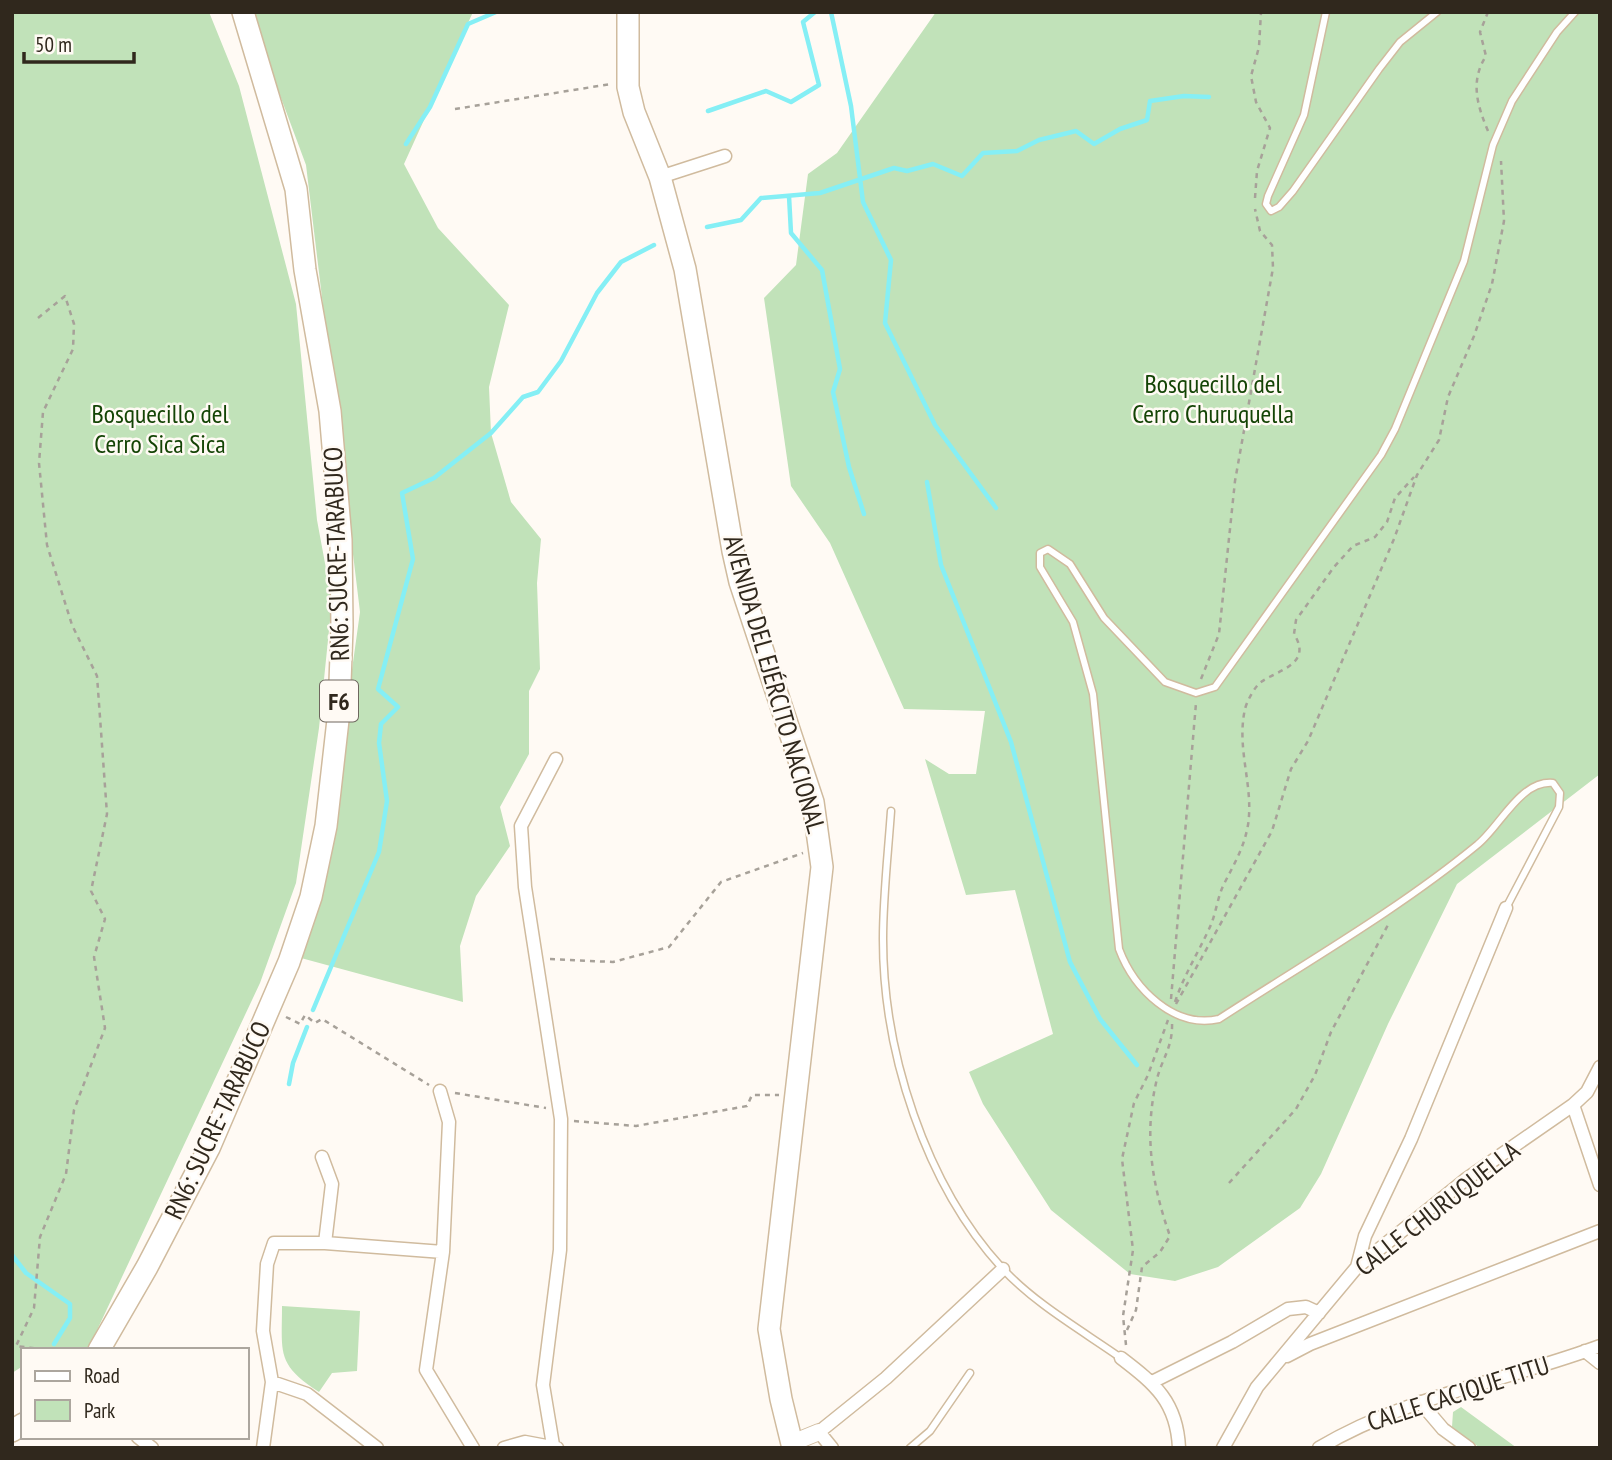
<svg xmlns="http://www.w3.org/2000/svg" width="1612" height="1460" font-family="'PT Sans Narrow',sans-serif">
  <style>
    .green { fill: #c1e2b9 }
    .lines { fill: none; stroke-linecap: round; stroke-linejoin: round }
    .stream { stroke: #85eff5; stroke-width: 4.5 }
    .service-casing { stroke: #d0bb9e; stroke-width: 9 }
    .minor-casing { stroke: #d0bb9e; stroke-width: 15 }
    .tertiary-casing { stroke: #d0bb9e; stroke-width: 18 }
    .primary-casing { stroke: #d0bb9e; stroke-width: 24 }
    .trunk-casing { stroke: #d0bb9e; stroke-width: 24 }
    .path { stroke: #a7a199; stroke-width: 2.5; stroke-dasharray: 5 5; stroke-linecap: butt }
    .service { stroke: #fff; stroke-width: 6 }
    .minor { stroke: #fff; stroke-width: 12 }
    .tertiary { stroke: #fff; stroke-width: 16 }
    .primary { stroke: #fff; stroke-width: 21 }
    .trunk { stroke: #fff; stroke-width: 21 }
    .labels { text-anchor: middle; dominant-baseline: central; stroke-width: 5; stroke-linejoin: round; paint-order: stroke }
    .shield { fill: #fffaf4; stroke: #6e675e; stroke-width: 2 }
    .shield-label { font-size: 24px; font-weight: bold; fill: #30281d }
    .park-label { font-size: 26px; fill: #144405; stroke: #fffaf4 }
    .street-label { font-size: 26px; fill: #30281d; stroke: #fffaf4 }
  </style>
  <rect width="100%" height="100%" fill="#fffaf4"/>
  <path class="green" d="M12 12H209L239 86 296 304 317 520 332 601 319 728 296 883 260 983 91 1343 85 1350H23V1366L12 1373Z
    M249 12H473L404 164 438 228 509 305 489 387 491 433 511 502 541 539 537 583 540 669 529 691V754L500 807 510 846 476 896 460 946 463 1002 301 958 322 886 360 612 306 165Z
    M936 12H1600V774L1457 884 1388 1024 1321 1174 1300 1208 1218 1267 1175 1281 1130 1274 1051 1210 983 1104 969 1072 1053 1034 1015 890 966 895 925 759 949 774H976L985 711 904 709 830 543 791 486 764 298 796 265 808 174 837 153Z
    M282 1306 360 1311 357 1371 332 1373 319 1392C276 1364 282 1353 282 1306Z
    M1461 1407 1517 1448H1480L1452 1427 1453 1412Z"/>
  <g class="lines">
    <path class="stream" d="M831 12 851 106 863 202 891 260 885 323 935 425 996 508
      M708 111 766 91 791 102 819 85 803 22 815 12
      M406 144 430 107 468 24 496 12
      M789 196 791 233 822 270 840 369 833 392 849 467 864 514
      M707 227 741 220 761 198 820 193 894 168 907 171 933 164 962 176 983 153 1017 151 1039 140 1076 131 1094 144 1120 129 1147 120 1150 101 1184 96 1209 97
      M927 482 941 565 1011 742 1070 962 1100 1019 1137 1065
      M313 1010 379 852 387 801 379 743 381 724 398 707 378 689 413 559 402 493 434 478 491 433 523 397 538 392 561 361 597 293 621 262 654 245
      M289 1084 293 1063 307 1027
      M12 1255 26 1273 70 1304V1318L54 1344"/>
    <defs>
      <path id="service" d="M1326 12 1304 115 1268 196 1266 204 1271 211 1279 207 1293 191 1379 69 1400 42 1437 12
        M891 811C888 854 883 897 883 939 883 1052 925 1184 1002 1268 1034 1303 1081 1330 1121 1358
        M1506 908 1559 807 1560 793 1553 783C1520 780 1500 827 1477 845 1398 910 1305 963 1219 1019 1174 1029 1134 989 1119 949L1093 694 1073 622 1040 567V553L1048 549 1070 564 1104 618 1165 682 1196 693 1215 687 1381 455 1395 429 1464 261 1493 145 1512 101 1557 32 1575 12
        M910 1448 930 1431 970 1373"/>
      <path id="minor" d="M660 177 725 156
        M440 1091 449 1122 443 1252 426 1370 473 1448
        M1573 1105 1600 1185
        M322 1157 332 1184 325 1243
        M1357 1267 1365 1236 1411 1139 1506 908
        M1585 1351 1600 1363
        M1287 1356 1310 1344 1600 1231
        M1121 1358C1155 1384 1177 1402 1179 1448
        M272 1382 307 1394 377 1448
        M1152 1382 1232 1342 1288 1309 1306 1307 1319 1313
        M1420 1402 1443 1429 1469 1448
        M138 1437 152 1448
        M553 1445 543 1385 560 1250 561 1119 525 887 521 826 556 759
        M263 1448 272 1382 263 1331 267 1264 274 1243H325L443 1252
        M504 1448 525 1442 557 1448
        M832 1448 819 1432 886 1378 1003 1269
        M1223 1448 1257 1387 1357 1267 1465 1180 1573 1105 1587 1092 1600 1067
        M1319 1448C1406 1396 1506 1381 1600 1346"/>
      <path id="tertiary" d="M792 1443 819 1432"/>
      <path id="primary" d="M628 12V87L634 112 660 177 685 269 733 551 740 582 813 802 822 867 769 1329 781 1399 793 1448"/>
      <path id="trunk" d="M99 1350 147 1267 209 1148 289 962 311 897 326 826 339 711 342 627 341 540 330 411 305 270 296 189 243 12
        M12 1431 23 1424"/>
    </defs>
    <use href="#service" class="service-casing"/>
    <use href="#minor" class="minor-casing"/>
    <use href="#tertiary" class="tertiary-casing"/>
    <use href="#primary" class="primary-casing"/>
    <use href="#trunk" class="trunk-casing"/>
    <path class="path" d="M455 109 611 84
      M1488 131C1477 105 1470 81 1486 56L1480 32 1488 12
      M1255 198 1257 171 1270 128 1256 102 1251 76 1259 47 1261 12
      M38 318 65 296 74 324 73 349 43 412 39 463 47 545 72 625 97 676 107 814 91 891 105 919 94 957 105 1028 74 1110 66 1174 40 1237 34 1308 16 1346 47 1350
      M1201 679 1219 634 1235 481 1273 268 1272 245 1260 231 1255 209
      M550 959 613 962 669 947 721 882 803 853
      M1171 999 1196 703
      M1175 1002C1184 975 1197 955 1209 929 1216 915 1217 898 1224 884 1234 864 1244 848 1248 825 1254 786 1236 749 1245 709 1247 701 1255 686 1261 682 1278 670 1313 664 1294 634L1296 620 1334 567 1353 546 1375 537 1387 522 1395 498 1414 477
      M1176 1004 1272 831 1291 769 1308 741 1394 539 1417 475 1439 440 1448 397 1474 336 1492 284 1504 221 1501 161
      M286 1017 300 1024 305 1015 315 1023 322 1019 429 1085
      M455 1093 546 1108
      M574 1121 636 1126 747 1106 752 1095H779
      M1229 1183 1296 1109 1315 1075 1331 1032 1389 923
      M1127 1330 1136 1310 1142 1267 1160 1252 1170 1236C1152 1185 1144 1136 1156 1083 1161 1059 1173 1049 1172 1022
      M1126 1345 1123 1316 1133 1250 1122 1159 1134 1103 1148 1075 1168 1020"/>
    <use href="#service" class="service"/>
    <use href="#minor" class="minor"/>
    <use href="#tertiary" class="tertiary"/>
    <use href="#primary" class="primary"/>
    <use href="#trunk" class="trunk"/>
  </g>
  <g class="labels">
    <rect class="shield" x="320" y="680.5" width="38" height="41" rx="5"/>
    <g class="shield-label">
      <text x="339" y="701">F6</text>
    </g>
    <g class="park-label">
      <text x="1213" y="383">Bosquecillo del<tspan x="1213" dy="30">Cerro Churuquella</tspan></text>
      <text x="160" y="413">Bosquecillo del<tspan x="160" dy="30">Cerro Sica Sica</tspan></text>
    </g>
    <g class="street-label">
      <text transform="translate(336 554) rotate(-92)">RN6: SUCRE-TARABUCO</text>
      <text transform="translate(775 684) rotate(74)">AVENIDA DEL EJÉRCITO NACIONAL</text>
      <text transform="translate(217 1120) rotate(-65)">RN6: SUCRE-TARABUCO</text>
      <text transform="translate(1437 1208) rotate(-38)">CALLE CHURUQUELLA</text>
      <text transform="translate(1458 1393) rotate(-18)">CALLE CACIQUE TITU</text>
    </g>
  </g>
  <rect width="1612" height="1460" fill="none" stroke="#30281d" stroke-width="28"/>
  <rect x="21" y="1348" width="228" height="91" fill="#fffaf4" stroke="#aca69e" stroke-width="2"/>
  <rect x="35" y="1371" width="35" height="10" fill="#ffffff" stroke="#aca69e" stroke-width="2"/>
  <text x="84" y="1383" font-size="21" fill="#30281d">Road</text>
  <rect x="35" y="1400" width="35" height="21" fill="#c1e2b9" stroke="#aca69e" stroke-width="2"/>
  <text x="84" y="1418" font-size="21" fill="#30281d">Park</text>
  <path d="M24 52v10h110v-10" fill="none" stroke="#30281d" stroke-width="3.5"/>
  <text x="35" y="52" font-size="21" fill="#30281d" stroke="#fffaf4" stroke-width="5" paint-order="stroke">50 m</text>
</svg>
